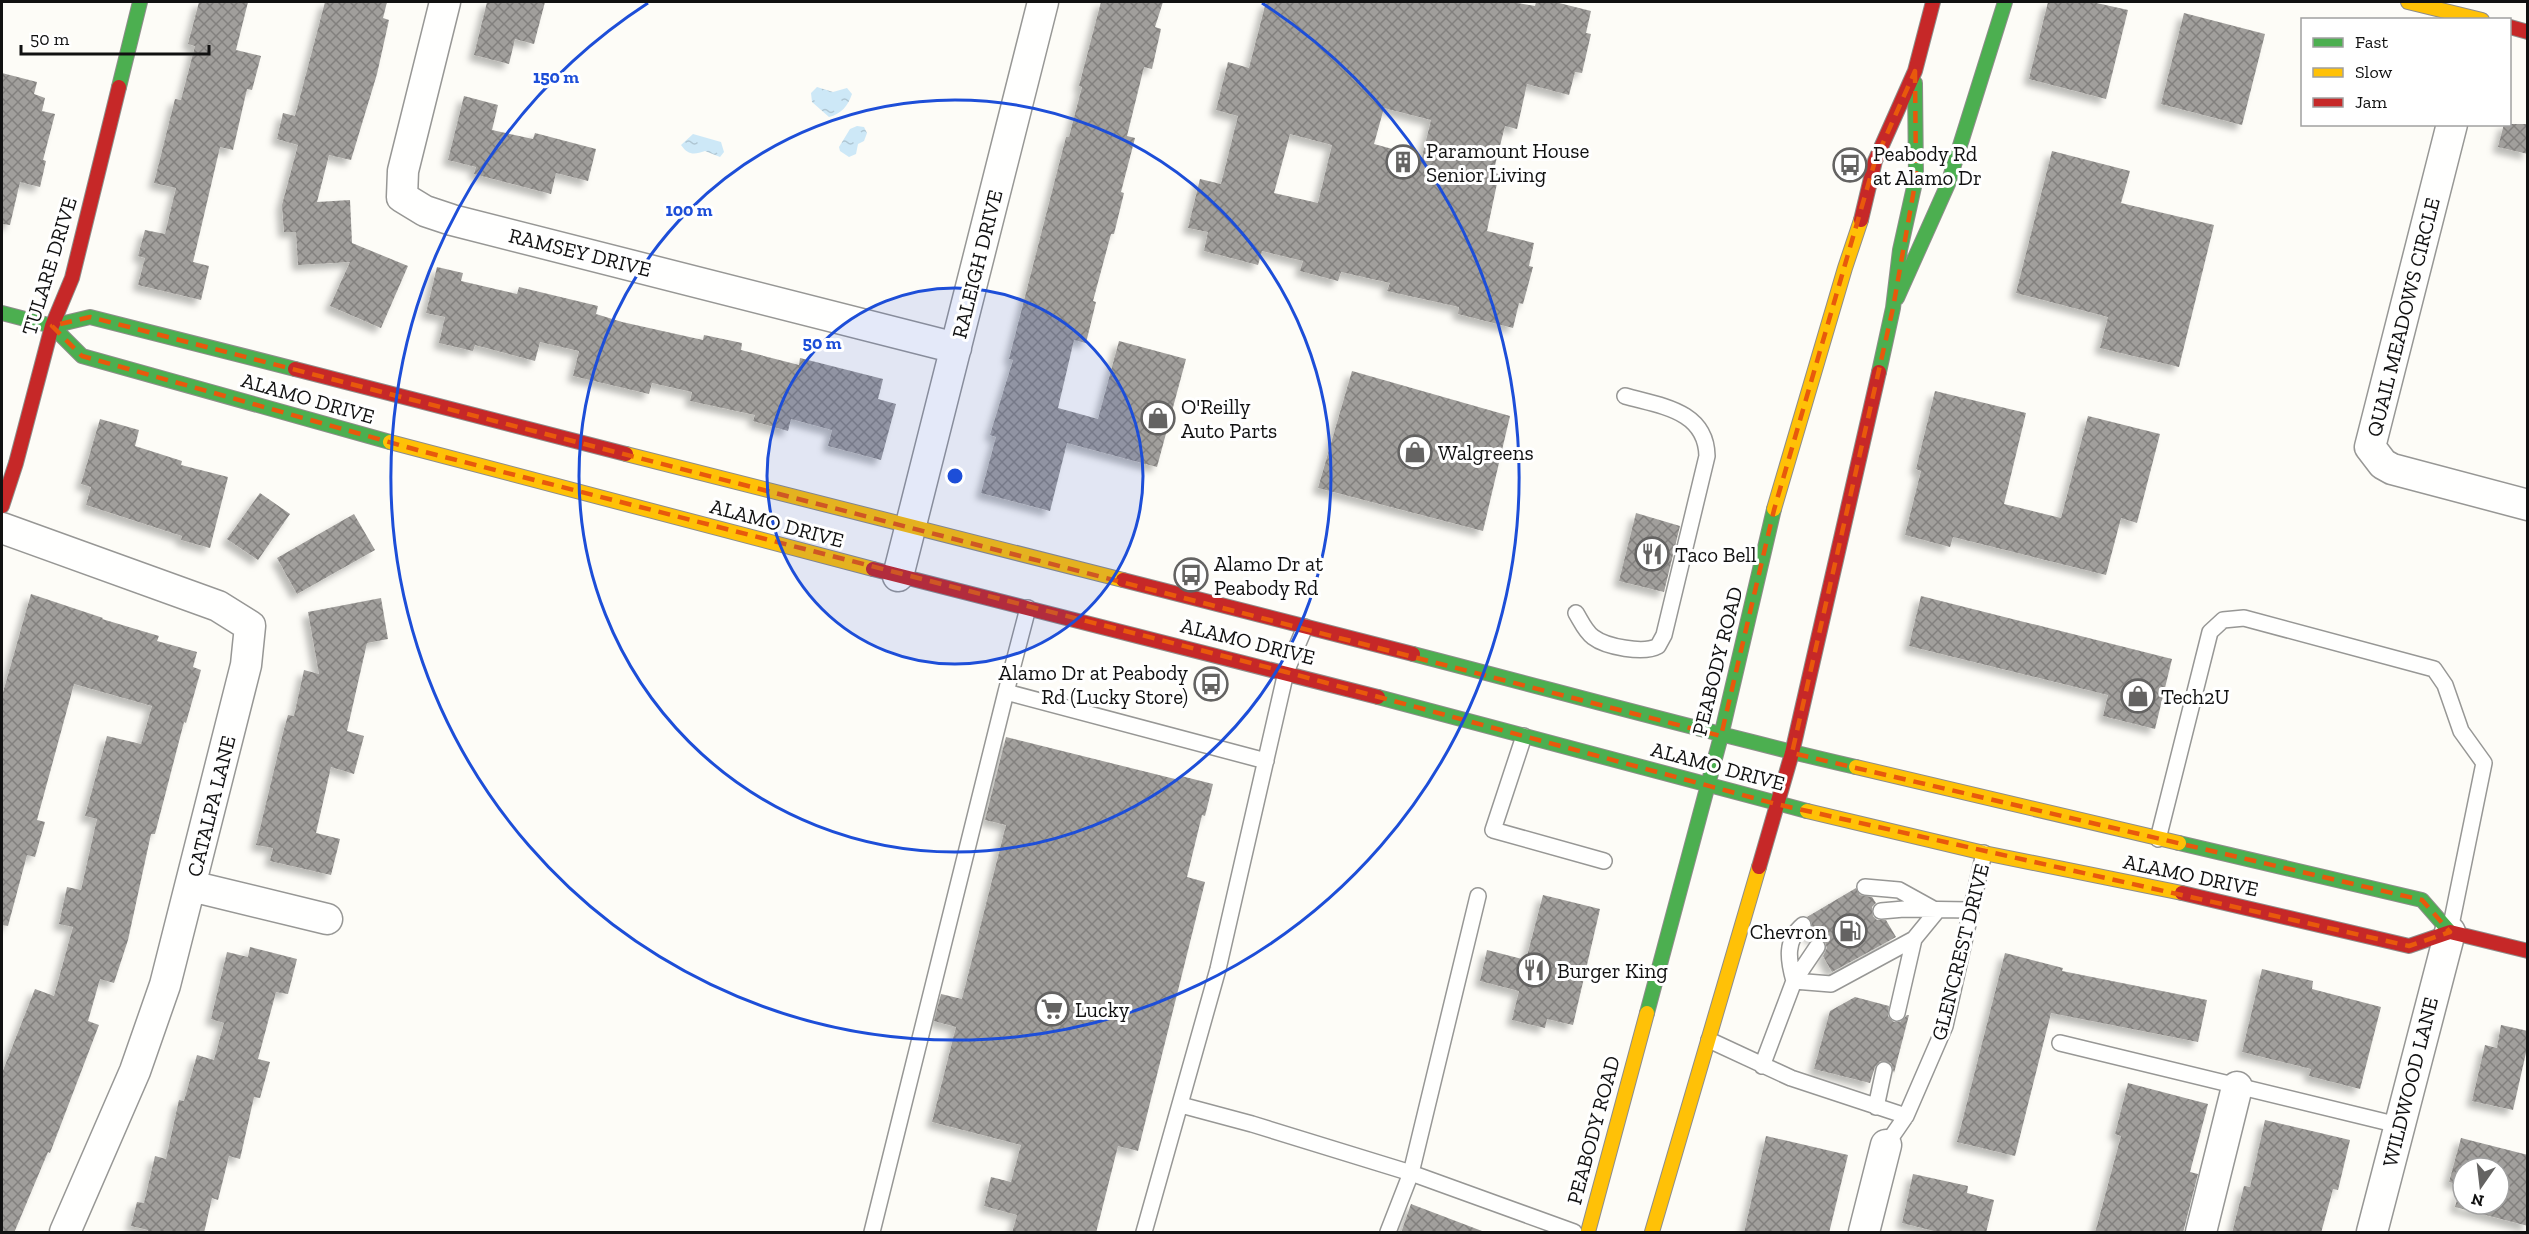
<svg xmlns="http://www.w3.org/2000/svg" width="2529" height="1234" font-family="'Zilla Slab',serif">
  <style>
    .water { fill: url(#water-ripples) }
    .building { fill: url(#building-cross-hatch); fill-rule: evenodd; filter: url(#shadow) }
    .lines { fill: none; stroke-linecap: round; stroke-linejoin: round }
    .lane-casing { stroke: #979795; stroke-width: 18 }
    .street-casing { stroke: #979795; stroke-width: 33 }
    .fast-casing { stroke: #8e8d8b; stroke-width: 16 }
    .slow-casing { stroke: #8e8d8b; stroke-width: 16 }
    .jam-casing { stroke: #8e8d8b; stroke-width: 16 }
    .lane { stroke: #fffffe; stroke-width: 15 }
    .street { stroke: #fffffe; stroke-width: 30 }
    .fast { stroke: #4caf50; stroke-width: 14 }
    .slow { stroke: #ffc107; stroke-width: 14 }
    .jam { stroke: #c62828; stroke-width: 14 }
    .marked { fill: none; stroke: #e8590c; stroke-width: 4.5; stroke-dasharray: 12 8; stroke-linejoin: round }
    .ring { fill: none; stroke: #1d4ed8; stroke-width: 3 }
    .labels { text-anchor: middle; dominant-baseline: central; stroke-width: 6; stroke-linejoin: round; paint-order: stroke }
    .poi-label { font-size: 21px; fill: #111; stroke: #fff; text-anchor: start }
    .street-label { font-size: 21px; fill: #111; stroke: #fff }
    .centre { fill: #1d4ed8; stroke: #fff; stroke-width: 3 }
    .ring-label { font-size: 18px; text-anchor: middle; font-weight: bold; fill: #1d4ed8; stroke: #fff; stroke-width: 6; stroke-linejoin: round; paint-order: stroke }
  </style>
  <defs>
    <pattern id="water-ripples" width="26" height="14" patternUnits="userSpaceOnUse" patternTransform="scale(1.5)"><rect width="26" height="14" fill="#cde8f7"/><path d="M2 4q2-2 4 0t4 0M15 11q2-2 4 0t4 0" fill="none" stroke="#afc6d3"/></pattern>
    <pattern id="building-cross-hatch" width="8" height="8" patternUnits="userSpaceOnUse" patternTransform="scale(1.5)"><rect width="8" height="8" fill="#a19f9c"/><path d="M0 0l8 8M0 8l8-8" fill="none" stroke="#82807e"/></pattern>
    <filter id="shadow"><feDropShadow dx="-5.5" dy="5.5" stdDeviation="3" flood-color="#0004"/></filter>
  </defs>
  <rect width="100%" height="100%" fill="#fdfcf7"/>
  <path class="water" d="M817 87 833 92 847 88 852 94C848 106 841 114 829 117L812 102 811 93Z
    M857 126 864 127 867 133 864 141 858 144 856 154 849 157 840 151 839 147 850 129Z
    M693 134 721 142 724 152 720 157 705 151C694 155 688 155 681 145Z"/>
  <path class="building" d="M199 2H248L236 50 261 56 252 90 247 89 233 150 220 147 193 262 209 266 201 300 138 285 145 258 138 256 145 230 165 234 176 188 154 183 175 99 181 100 195 46 188 44Z
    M325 2H387L383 18 389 20 377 74 351 160 329 155 317 202 350 200 352 243 408 266 381 328 330 306 350 262 298 265 296 232H284L282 205 298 145 277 139 283 113 295 116Z
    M487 2H545L534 44 515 39 509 64 474 55Z
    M1101 2H1163L1155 27 1161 29 1152 69 1144 67 1127 136 1135 138 1121 192 1124 193 1114 234H1111L1093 301 1096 302 1086 343 1074 340 1058 408 1098 419 1119 341 1186 359 1157 467 1067 443 1050 511 981 493 996 437 990 435 1013 360 1009 359 1066 137H1069L1082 87 1079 86Z
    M1266 2H1512L1535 6 1536 2H1555L1591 11 1586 33 1591 34 1582 73 1575 72 1569 95 1527 84 1517 129 1505 126 1493 173 1499 174 1487 231 1534 243 1529 266 1533 267 1523 304 1519 303 1513 328 1458 314 1459 307 1387 291 1390 283 1341 272 1338 281 1300 271 1303 261 1262 251 1258 265 1204 251 1208 232 1188 228 1200 179 1221 184 1238 116 1216 110 1228 62 1249 68ZM1384 108 1431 120 1422 157 1374 144ZM1290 134 1332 145 1318 203 1274 193Z
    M2048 2H2092L2128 10 2106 99 2029 79Z
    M2184 13 2265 34 2242 125 2161 104Z
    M2 73 37 82 34 94 45 98 42 111 55 114 43 160 46 161 40 187 20 182 10 225 2 224Z
    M464 96 498 105 492 130 533 139 535 133 596 149 588 181 556 173 551 194 474 174 476 167 448 160Z
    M2504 124H2528V154L2498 147Z
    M2052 151 2130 171 2121 203 2214 225 2179 367 2100 348 2108 317 2016 293Z
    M437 267 463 273 461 281 517 294 519 287 598 306 596 314 622 322 703 340 704 335 742 343 741 350 799 365 800 358 883 379 878 399 896 404 881 460 828 446 832 430 791 419 788 431 753 421 755 415 690 401 692 392 652 383 649 394 573 376 579 351 540 342 535 361 475 345 473 351 439 343 445 317 426 313Z
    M1352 371 1510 416 1483 531 1318 488Z
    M1935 391 2026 413 2004 504 2061 518 2088 416 2160 434 2137 523 2121 518 2106 575 1953 537 1950 547 1905 535 1921 471 1916 469Z
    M100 419 139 430 135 446 182 461 181 465 228 477 210 548 181 540 182 536 86 505 91 487 81 484Z
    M260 493 290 514 258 560 227 539Z
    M1636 513 1680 526 1664 592 1619 581Z
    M354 514 375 550 297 594 277 558Z
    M31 594 103 618 102 619 159 636 157 641 197 652 193 667 201 670 186 723 184 722 155 834H151L128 940 114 983 100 979 88 1021 99 1025 50 1153 48 1152 14 1233H2V1073L35 989 54 996 73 927 59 924 67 887 81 890 97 819 85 816 107 736 141 744 152 706 74 684 37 820 45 822 35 857 27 855 8 926 2 925V696Z
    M1921 596 2172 659 2155 729 2103 716 2108 695 1909 646Z
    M381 598 388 639 367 643 347 731 364 736 354 774 331 767 316 833 340 839 331 875 270 861 273 848 256 845 283 733 288 715 294 716 304 670 319 674 308 612Z
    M1006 737 1179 780 1181 776 1213 784 1205 816 1202 815 1187 877 1205 882 1138 1151 1118 1146 1096 1233H1012L1017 1215 984 1206 991 1177 1011 1182 1021 1145 932 1122 956 1027 934 1021 941 994 962 999 1006 825 985 820Z
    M1856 888 1860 895 1872 897 1876 903 1872 907 1873 916 1877 920H1886L1896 937 1832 972 1823 956 1827 948 1825 942 1818 937 1812 939 1808 933 1812 923 1807 917Z
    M1543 895 1600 909 1573 1025 1547 1019 1545 1028 1512 1020 1519 991 1480 981 1487 950 1526 960Z
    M250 947 297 959 288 994 276 992 258 1059 270 1062 260 1098 254 1097 240 1159 229 1156 218 1200 212 1198 204 1233H147L148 1230 131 1226 137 1202 144 1203 155 1156 166 1159 179 1100 184 1101 197 1055 214 1060 224 1023 211 1019 227 952 248 957Z
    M2005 953 2063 968 2062 971 2207 1000 2198 1042 2051 1013 2015 1156 1957 1142Z
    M2262 969 2313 981 2312 989 2381 1007 2360 1089 2309 1076 2311 1069 2242 1052Z
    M1855 997 1889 1006 1888 1016 1894 1022H1900L1907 1015H1909L1894 1073 1891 1063 1880 1061 1875 1067 1870 1083 1814 1069 1830 1011Z
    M2501 1025 2528 1031V1044L2513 1110 2472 1101 2485 1045 2497 1048Z
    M2128 1083 2208 1104 2190 1172 2198 1174 2183 1233H2095L2121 1136 2115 1134Z
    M2265 1120 2350 1140 2338 1190 2333 1189 2321 1233H2232L2244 1186 2250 1187Z
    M1766 1136 1848 1155 1829 1233H1744Z
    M2461 1138 2528 1155V1226L2455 1207 2461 1185 2449 1182ZM2463 1168H2499V1204H2463Z
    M1913 1174 1968 1186 1967 1193 1994 1200 1986 1233H1942L1902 1223Z
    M1411 1204 1482 1231 1481 1233H1401Z"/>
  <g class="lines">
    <defs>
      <path id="lane" d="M1576 613C1581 621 1585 631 1593 637 1606 647 1644 654 1658 646L1664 635 1707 456C1706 410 1660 406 1625 396
        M1006 692 1028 608
        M1524 736 1493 830 1604 861
        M2158 839 2210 632 2223 620 2244 618 2434 669 2445 685 2461 731 2484 763 2450 930
        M1881 911 1904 909 1970 910
        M1803 925C1785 940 1788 960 1794 981L1831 984 1914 939 1937 911 1899 890 1865 887
        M1897 1013 1914 939
        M1709 1040 1791 1078 1906 1116
        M2060 1043 2398 1125
        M1762 1066 1794 981 1817 947
        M1181 1105 1252 1124 1411 1173 1574 1232
        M1876 1107 1884 1070
        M1886 1145 1906 1116 1945 1026 1984 853
        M872 1232 1006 692 1266 761
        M1144 1232 1218 969 1286 672 1305 627
        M1388 1232 1411 1173 1478 896"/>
      <path id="street" d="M445 2 403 171 402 197 425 211 452 220 956 348
        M2452 124 2370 447 2383 464 2392 469 2528 505
        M2 528 218 606 250 626 246 665 165 985 135 1071 65 1232
        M898 576 1043 2
        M191 886 327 919
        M1864 1232 1886 1145
        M2201 1232 2237 1087
        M2372 1232 2450 932"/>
      <path id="fast" d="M119 87 140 2
        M1897 298 1948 184 2005 2
        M2 313 52 326 90 317 295 369
        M52 326 82 356 390 442
        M1879 372 1893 308 1900 250 1916 178 1915 83
        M1413 654C1561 692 1707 733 1856 767
        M1378 697 1807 811
        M2179 843 2422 900 2450 932
        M1647 1013 1721 736 1774 509"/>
      <path id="slow" d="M2408 2 2482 20
        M390 442 873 569
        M626 454 1123 580
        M1774 509 1845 268 1861 220
        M1856 767 2179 843
        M1807 811 1984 853 2182 893
        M1588 1232 1647 1013
        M1652 1232 1759 867"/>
      <path id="jam" d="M2510 27 2528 32
        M1861 220 1875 161 1915 71 1933 2
        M295 369 626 454
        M2 506 16 463 52 326 72 278 119 87
        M873 569 1378 697
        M1123 580 1413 654
        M1759 867 1792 753 1879 372
        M2182 893 2409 946 2450 932 2528 951"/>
    </defs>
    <use href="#lane" class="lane-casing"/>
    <use href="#street" class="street-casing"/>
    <use href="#fast" class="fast-casing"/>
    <use href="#slow" class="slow-casing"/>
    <use href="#jam" class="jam-casing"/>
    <use href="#lane" class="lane"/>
    <use href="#street" class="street"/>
    <use href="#fast" class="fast"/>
    <use href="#slow" class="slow"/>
    <use href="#jam" class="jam"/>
  </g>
  <path class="marked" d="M1915 71 1916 178 1893 308 1792 753 2422 900 2450 932 2409 946 1776 804 1286 672 421 451 82 356 52 326 90 317 1721 736 1774 510 1875 161Z"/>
  <circle cx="955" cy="476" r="188" fill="#1d4ed8" fill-opacity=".12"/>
  <g class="ring">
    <circle cx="955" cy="476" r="188"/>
    <circle cx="955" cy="476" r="376"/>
    <path d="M1262 3A564 564 0 1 1 648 3"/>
  </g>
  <defs>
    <symbol id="building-ring" viewBox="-11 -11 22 22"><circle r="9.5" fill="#fff" stroke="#646362" stroke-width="1.5"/><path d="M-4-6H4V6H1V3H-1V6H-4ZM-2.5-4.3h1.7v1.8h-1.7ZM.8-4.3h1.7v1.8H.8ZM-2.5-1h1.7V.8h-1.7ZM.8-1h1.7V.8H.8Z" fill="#646362"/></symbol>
    <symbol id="bus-ring" viewBox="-11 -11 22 22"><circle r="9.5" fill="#fff" stroke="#646362" stroke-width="1.5"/><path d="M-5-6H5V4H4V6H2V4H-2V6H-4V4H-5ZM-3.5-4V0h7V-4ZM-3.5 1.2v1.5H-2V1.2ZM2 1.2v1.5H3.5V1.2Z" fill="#646362"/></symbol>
    <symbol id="shop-ring" viewBox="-11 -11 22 22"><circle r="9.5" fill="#fff" stroke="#646362" stroke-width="1.5"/><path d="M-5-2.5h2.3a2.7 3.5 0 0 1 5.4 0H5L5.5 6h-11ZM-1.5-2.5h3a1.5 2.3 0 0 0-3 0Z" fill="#646362"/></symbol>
    <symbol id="restaurant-ring" viewBox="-11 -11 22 22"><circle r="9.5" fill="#fff" stroke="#646362" stroke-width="1.5"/><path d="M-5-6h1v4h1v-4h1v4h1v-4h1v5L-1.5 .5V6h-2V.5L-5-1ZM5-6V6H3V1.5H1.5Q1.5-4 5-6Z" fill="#646362"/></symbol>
    <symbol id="fuel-ring" viewBox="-11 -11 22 22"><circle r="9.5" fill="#fff" stroke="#646362" stroke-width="1.5"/><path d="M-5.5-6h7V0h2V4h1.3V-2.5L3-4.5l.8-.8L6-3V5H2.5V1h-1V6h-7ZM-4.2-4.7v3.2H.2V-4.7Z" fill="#646362"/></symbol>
    <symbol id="supermarket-ring" viewBox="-11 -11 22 22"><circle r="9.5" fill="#fff" stroke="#646362" stroke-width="1.5"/><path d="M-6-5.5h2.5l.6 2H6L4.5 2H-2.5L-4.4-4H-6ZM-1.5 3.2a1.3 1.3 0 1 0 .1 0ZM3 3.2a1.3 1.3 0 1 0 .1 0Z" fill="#646362"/></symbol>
  </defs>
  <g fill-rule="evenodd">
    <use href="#building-ring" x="1384" y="143" width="38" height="38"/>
    <use href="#bus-ring" x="1831" y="146" width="38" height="38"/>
    <use href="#shop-ring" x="1139" y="399" width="38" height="38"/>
    <use href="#shop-ring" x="1396" y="433" width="38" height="38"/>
    <use href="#restaurant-ring" x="1633" y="535" width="38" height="38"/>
    <use href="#bus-ring" x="1172" y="556" width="38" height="38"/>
    <use href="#bus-ring" x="1192" y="665" width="38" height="38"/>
    <use href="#shop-ring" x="2119" y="677" width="38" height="38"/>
    <use href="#fuel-ring" x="1831" y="912" width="38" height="38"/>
    <use href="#restaurant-ring" x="1515" y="951" width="38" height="38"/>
    <use href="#supermarket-ring" x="1033" y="990" width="38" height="38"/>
  </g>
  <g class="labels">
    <g class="poi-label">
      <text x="1426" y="150">Paramount House<tspan x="1426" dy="24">Senior Living</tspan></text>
      <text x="1873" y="153">Peabody Rd<tspan x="1873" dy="24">at Alamo Dr</tspan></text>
      <text x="1181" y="406">O'Reilly<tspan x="1181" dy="24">Auto Parts</tspan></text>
      <text x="1438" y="452">Walgreens</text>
      <text x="1675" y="554">Taco Bell</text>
      <text x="1214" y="563">Alamo Dr at<tspan x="1214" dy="24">Peabody Rd</tspan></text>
      <text x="1188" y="672" text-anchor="end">Alamo Dr at Peabody<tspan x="1188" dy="24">Rd (Lucky Store)</tspan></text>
      <text x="2161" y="696">Tech2U</text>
      <text x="1827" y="931" text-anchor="end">Chevron</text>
      <text x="1557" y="970">Burger King</text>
      <text x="1075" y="1009">Lucky</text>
    </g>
    <g class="street-label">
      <text transform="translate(580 252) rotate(14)">RAMSEY DRIVE</text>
      <text transform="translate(977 264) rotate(-76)">RALEIGH DRIVE</text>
      <text transform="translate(49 266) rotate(-73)">TULARE DRIVE</text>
      <text transform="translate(2403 317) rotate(-76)">QUAIL MEADOWS CIRCLE</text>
      <text transform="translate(308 398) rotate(16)">ALAMO DRIVE</text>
      <text transform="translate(777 523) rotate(15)">ALAMO DRIVE</text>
      <text transform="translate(1248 641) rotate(14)">ALAMO DRIVE</text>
      <text transform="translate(1717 661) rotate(-76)">PEABODY ROAD</text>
      <text transform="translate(1718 766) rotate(15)">ALAMO DRIVE</text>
      <text transform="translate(211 806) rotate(-76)">CATALPA LANE</text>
      <text transform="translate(2191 875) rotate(12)">ALAMO DRIVE</text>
      <text transform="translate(1960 952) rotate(-76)">GLENCREST DRIVE</text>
      <text transform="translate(2410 1082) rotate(-76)">WILDWOOD LANE</text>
      <text transform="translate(1593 1130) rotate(-75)">PEABODY ROAD</text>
    </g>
  </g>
  <circle cx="955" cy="476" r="9" class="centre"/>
  <g class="ring-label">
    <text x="556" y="83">150 m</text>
    <text x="689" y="216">100 m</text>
    <text x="822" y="349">50 m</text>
  </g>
  <rect width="2529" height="1234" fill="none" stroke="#111111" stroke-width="6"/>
  <rect x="2301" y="18" width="210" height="108" fill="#ffffff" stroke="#a0a0a0" stroke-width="1.5"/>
  <rect x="2313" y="38" width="30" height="9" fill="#4caf50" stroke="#a0a0a0" stroke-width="1.5"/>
  <text x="2355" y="48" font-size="18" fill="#111111">Fast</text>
  <rect x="2313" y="68" width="30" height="9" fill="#ffc107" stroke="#a0a0a0" stroke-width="1.5"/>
  <text x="2355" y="78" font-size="18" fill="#111111">Slow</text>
  <rect x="2313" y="98" width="30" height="9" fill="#c62828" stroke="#a0a0a0" stroke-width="1.5"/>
  <text x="2355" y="108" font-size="18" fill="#111111">Jam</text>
  <g transform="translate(2481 1186) rotate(194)"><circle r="28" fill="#ffffff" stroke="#a0a0a0" stroke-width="1.5"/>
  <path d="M0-4.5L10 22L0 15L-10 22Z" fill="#646362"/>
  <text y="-9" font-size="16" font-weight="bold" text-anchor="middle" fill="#111111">N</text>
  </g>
  <path d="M21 45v9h188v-9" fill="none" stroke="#111111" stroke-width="3"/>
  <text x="30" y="45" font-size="18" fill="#111111" stroke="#ffffff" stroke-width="4.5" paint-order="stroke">50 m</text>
</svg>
